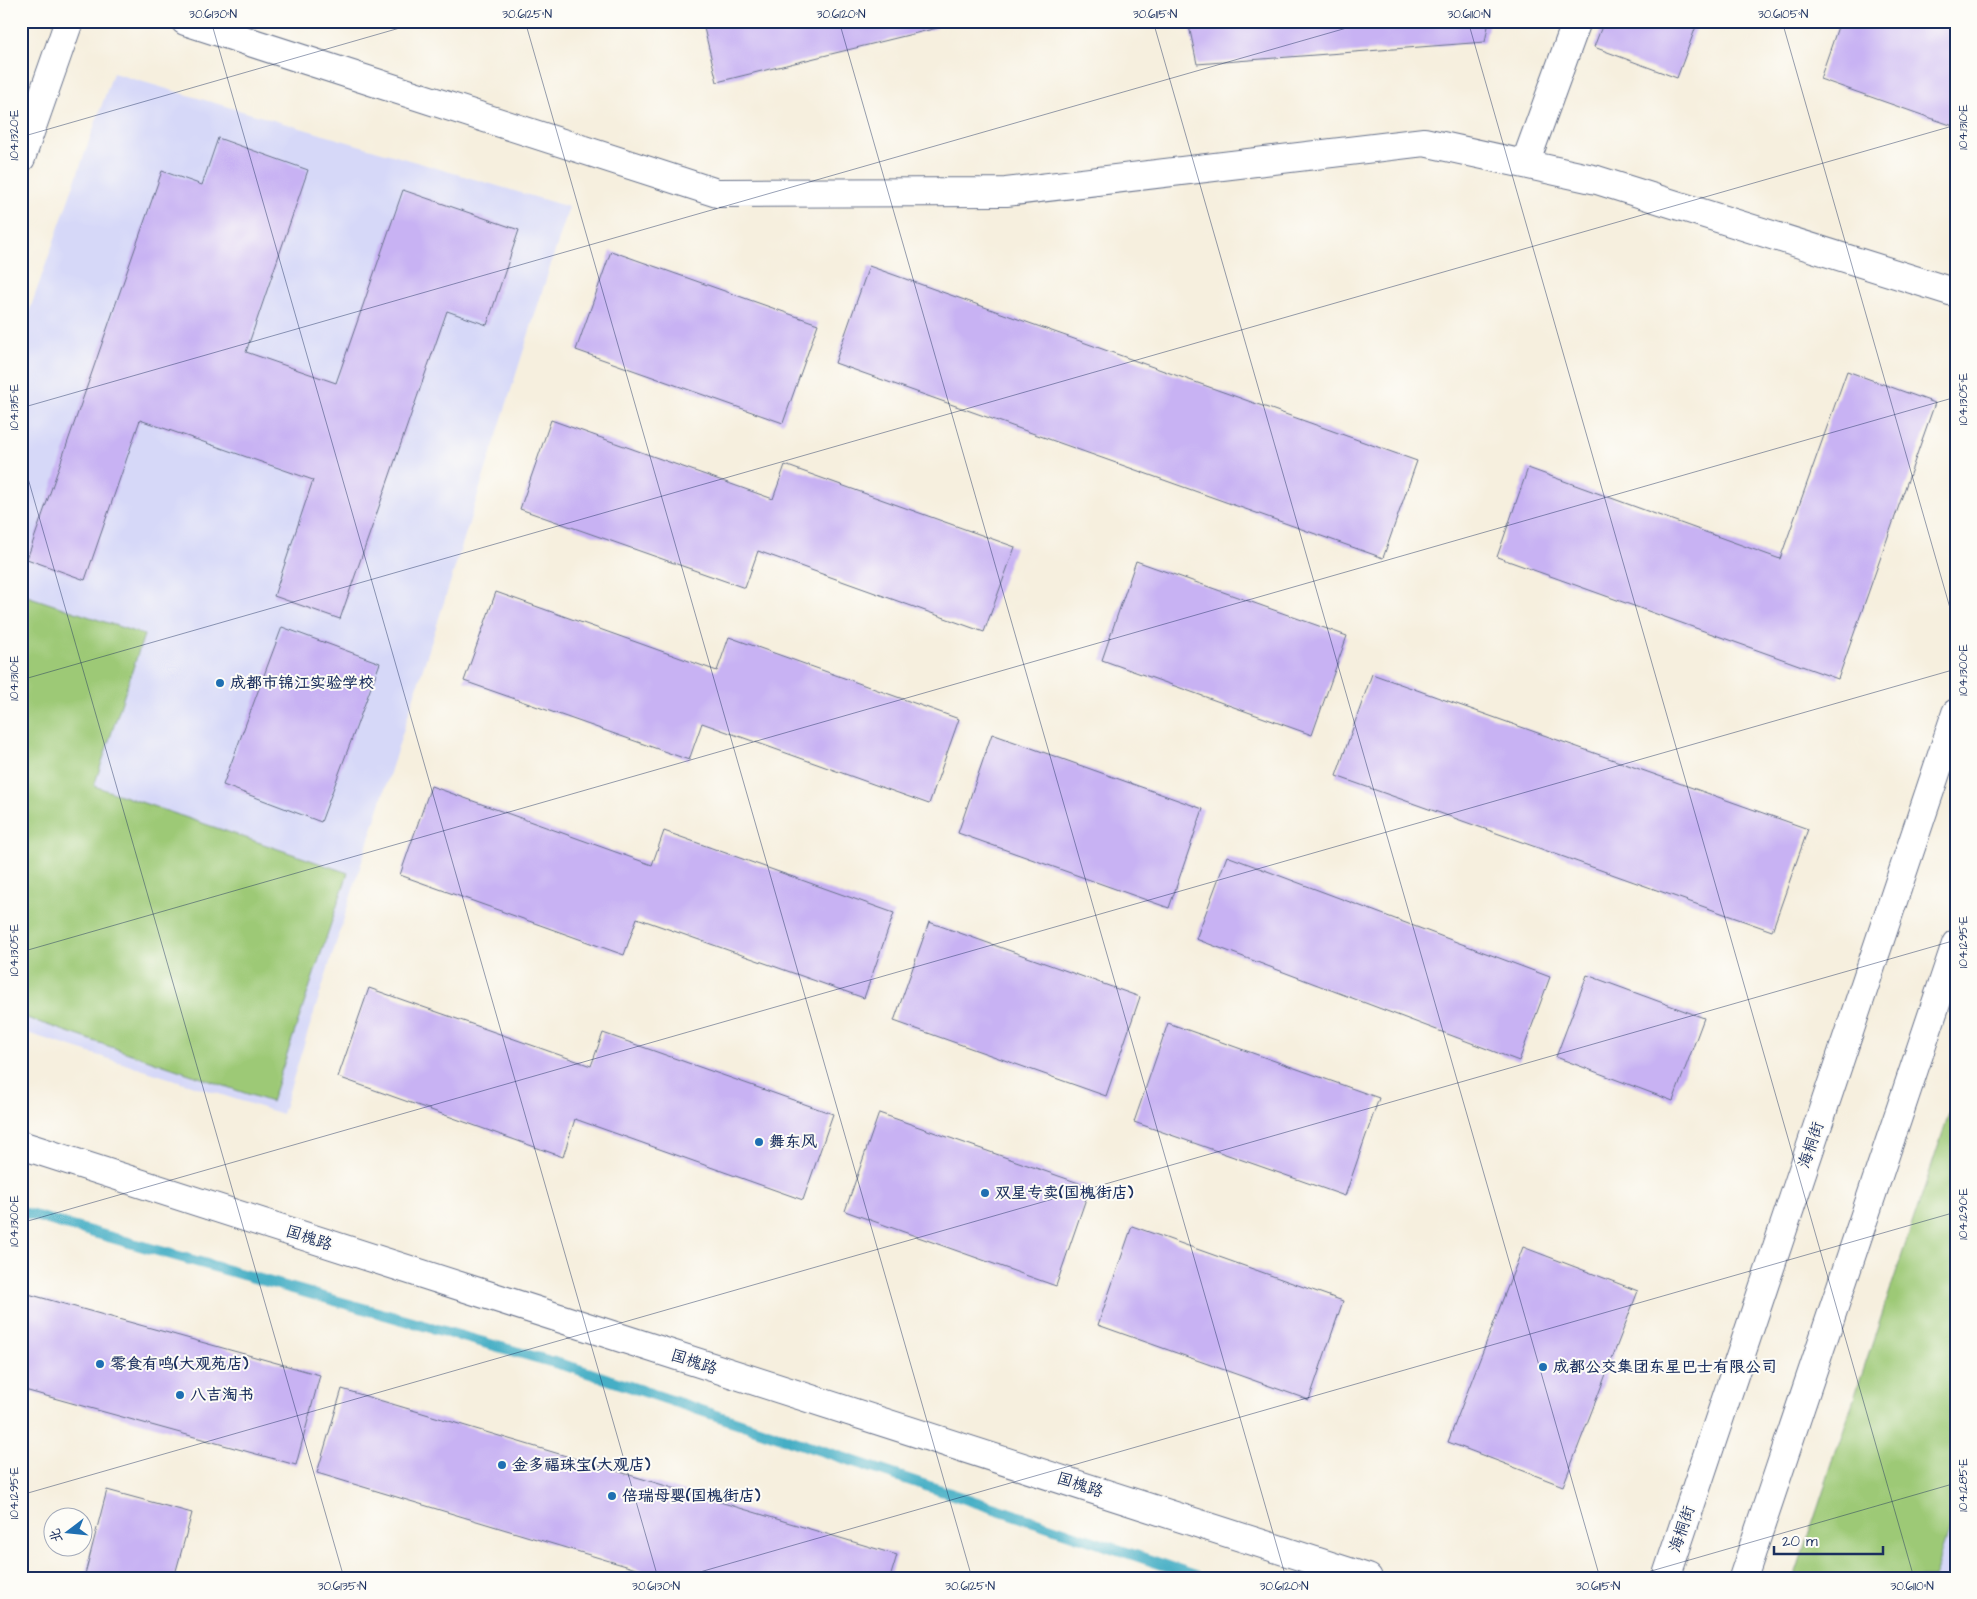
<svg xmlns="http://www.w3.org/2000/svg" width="1977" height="1599" font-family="'Architects Daughter','LXGW WenKai TC',sans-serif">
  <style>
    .built { fill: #d6d8f8 }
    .green { fill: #9dc976; stroke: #5c7c6a }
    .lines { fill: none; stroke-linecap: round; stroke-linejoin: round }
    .stream { stroke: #45aec5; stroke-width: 11 }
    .building { fill: #c8b2f3 }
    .minor-casing { stroke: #68728b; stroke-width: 30 }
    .minor { stroke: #fff; stroke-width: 28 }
    .ticks { fill: none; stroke: #1b2f5e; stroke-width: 1; stroke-opacity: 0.45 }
    .poi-dot { fill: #1f6fb2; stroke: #fdfcf7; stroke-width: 2 }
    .labels { text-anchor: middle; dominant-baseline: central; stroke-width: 4; stroke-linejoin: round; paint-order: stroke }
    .poi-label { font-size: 16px; font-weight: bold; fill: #1b2f5e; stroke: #fdfcf7; text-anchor: start }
    .street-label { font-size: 16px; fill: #1b2f5e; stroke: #fdfcf7 }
    .neatline { fill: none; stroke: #1b2f5e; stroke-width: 2 }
    .ticks-label { font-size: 12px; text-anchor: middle; fill: #1b2f5e }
  </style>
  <rect width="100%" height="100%" fill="#fdfcf7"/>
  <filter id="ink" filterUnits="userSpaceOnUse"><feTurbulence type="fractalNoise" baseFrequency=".02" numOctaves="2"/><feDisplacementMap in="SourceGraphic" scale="10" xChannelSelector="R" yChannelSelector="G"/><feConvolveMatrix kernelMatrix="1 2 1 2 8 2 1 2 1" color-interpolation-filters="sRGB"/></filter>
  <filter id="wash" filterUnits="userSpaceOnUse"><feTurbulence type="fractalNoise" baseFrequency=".0096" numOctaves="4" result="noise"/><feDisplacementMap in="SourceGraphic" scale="20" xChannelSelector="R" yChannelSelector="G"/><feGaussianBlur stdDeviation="1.12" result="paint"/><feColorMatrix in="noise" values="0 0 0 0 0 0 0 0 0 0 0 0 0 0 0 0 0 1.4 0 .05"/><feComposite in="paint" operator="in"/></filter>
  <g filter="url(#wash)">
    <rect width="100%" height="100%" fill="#f6efde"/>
    <path class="built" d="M113 73 569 207 282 1114 21 1031V335Z
      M1956 1511V1578H1933Z"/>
    <path class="green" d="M21 594 144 635 94 786 348 873 271 1102 21 1016Z
      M1956 1093V1511L1933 1578H1794Z"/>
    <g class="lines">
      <path class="stream" d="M21 1212 574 1368 1203 1578"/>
    </g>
    <g id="blocks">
      <path class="building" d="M730 21H936L937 28 717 82 704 28Z
        M1188 21H1489L1485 42 1197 64Z
        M1604 21H1698L1677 78 1594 47Z
        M1840 21H1956V127L1820 79Z
        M218 138 308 170 246 352 336 383 403 190 519 230 487 325 447 311 340 619 274 596 313 480 140 420 85 580 27 559 162 171 202 185Z
        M611 251 818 324 783 423 576 350Z
        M869 266 1417 461 1383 558 835 363Z
        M1847 371 1935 403 1838 679 1497 557 1528 468 1780 559Z
        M551 420 773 499 785 465 1015 547 984 632 758 551 745 588 520 509Z
        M1136 561 1347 636 1312 735 1102 660Z
        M496 592 717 671 729 637 959 719 929 804 702 723 689 760 464 681Z
        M282 627 380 663 321 822 223 785Z
        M1372 674 1808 829 1772 931 1336 776Z
        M992 734 1203 809 1169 908 958 833Z
        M431 786 652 865 664 831 894 913 864 998 637 918 624 955 400 875Z
        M1227 856 1550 977 1519 1061 1196 939Z
        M929 922 1140 997 1106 1096 894 1021Z
        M1587 975 1704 1018 1673 1101 1556 1057Z
        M369 988 591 1066 603 1033 833 1114 803 1200 575 1119 563 1157 338 1077Z
        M1168 1023 1379 1098 1345 1196 1134 1122Z
        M879 1113 1090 1187 1056 1286 845 1211Z
        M1132 1226 1343 1301 1309 1400 1098 1325Z
        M1523 1247 1638 1291 1563 1486 1448 1442Z
        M21 1292 320 1375 296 1465 21 1389Z
        M342 1389 897 1555 890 1578H666L317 1473Z
        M107 1490 192 1513 174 1578H84Z"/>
    </g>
  </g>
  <g filter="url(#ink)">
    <use href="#blocks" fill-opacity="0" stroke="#68728b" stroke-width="1"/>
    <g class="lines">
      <defs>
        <path id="minor" d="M185 21 717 193 1006 192 1424 142 1597 180 1956 293
          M21 158 69 21
          M1525 164 1577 21
          M21 1145 1368 1578
          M1666 1578 1956 713
          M1743 1578 1956 944"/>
      </defs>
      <use href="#minor" class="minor-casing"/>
      <use href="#minor" class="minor"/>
    </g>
  </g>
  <path class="ticks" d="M211 21 658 1578M525 21 972 1578M839 21 1286 1578M1153 21 1600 1578M1468 21 1914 1578M1782 21 1956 629M21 137 424 21M21 408 1371 21M21 454 344 1578M21 680 1956 125M21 952 1956 397M21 1223 1956 669M21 1495 1956 940M21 1549 30 1578M679 1578 1956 1212M1627 1578 1956 1483"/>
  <g class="poi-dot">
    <circle cx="220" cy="683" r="5"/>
    <circle cx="759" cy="1142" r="5"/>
    <circle cx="985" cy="1193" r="5"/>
    <circle cx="100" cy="1364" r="5"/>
    <circle cx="1543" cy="1367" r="5"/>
    <circle cx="180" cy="1395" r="5"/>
    <circle cx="502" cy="1465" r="5"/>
    <circle cx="612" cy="1496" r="5"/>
  </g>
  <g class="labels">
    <g class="poi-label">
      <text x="230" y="683">成都市锦江实验学校</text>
      <text x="769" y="1142">舞东风</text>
      <text x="995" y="1193">双星专卖(国槐街店)</text>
      <text x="110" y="1364">零食有鸣(大观苑店)</text>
      <text x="1553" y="1367">成都公交集团东星巴士有限公司</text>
      <text x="190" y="1395">八吉淘书</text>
      <text x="512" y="1465">金多福珠宝(大观店)</text>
      <text x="622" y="1496">倍瑞母婴(国槐街店)</text>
    </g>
    <g class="street-label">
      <text transform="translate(1811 1145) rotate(-71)">海桐街</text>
      <text transform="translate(309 1238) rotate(18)">国槐路</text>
      <text transform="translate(694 1362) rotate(18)">国槐路</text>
      <text transform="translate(1080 1485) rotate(18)">国槐路</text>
      <text transform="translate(1682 1529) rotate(-71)">海桐街</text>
    </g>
  </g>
  <rect width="1977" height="1599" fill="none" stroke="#fdfcf7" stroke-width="55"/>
  <g transform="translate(68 1532) rotate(254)"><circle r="24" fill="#fdfcf7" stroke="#a3aaba"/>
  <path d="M0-4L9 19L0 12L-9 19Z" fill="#1f6fb2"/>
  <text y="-8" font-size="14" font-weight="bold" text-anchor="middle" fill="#1b2f5e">北</text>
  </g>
  <path d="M1774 1546v8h109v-8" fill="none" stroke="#1b2f5e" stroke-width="2.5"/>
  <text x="1782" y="1546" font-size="15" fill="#1b2f5e" stroke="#fdfcf7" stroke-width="4" paint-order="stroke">20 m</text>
  <rect x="28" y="28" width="1922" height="1544" class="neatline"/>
  <g class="ticks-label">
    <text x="213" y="18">30.6130°N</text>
    <text x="527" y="18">30.6125°N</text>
    <text x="841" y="18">30.6120°N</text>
    <text x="1155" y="18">30.6115°N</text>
    <text x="1469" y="18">30.6110°N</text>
    <text x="1783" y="18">30.6105°N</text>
    <text transform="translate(1963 127) rotate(-90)" y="4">104.1310°E</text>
    <text transform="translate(14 135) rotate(-90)" y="4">104.1320°E</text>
    <text transform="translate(1963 399) rotate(-90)" y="4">104.1305°E</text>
    <text transform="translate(14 407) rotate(-90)" y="4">104.1315°E</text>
    <text transform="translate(1963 670) rotate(-90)" y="4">104.1300°E</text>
    <text transform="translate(14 678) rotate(-90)" y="4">104.1310°E</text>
    <text transform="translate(1963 942) rotate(-90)" y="4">104.1295°E</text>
    <text transform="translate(14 950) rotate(-90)" y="4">104.1305°E</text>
    <text transform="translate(1963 1214) rotate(-90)" y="4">104.1290°E</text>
    <text transform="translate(14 1221) rotate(-90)" y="4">104.1300°E</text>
    <text transform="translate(1963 1485) rotate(-90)" y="4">104.1285°E</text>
    <text transform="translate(14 1493) rotate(-90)" y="4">104.1295°E</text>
    <text x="342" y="1590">30.6135°N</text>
    <text x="656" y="1590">30.6130°N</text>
    <text x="970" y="1590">30.6125°N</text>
    <text x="1284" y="1590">30.6120°N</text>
    <text x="1598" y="1590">30.6115°N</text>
    <text x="1912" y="1590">30.6110°N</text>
  </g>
</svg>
